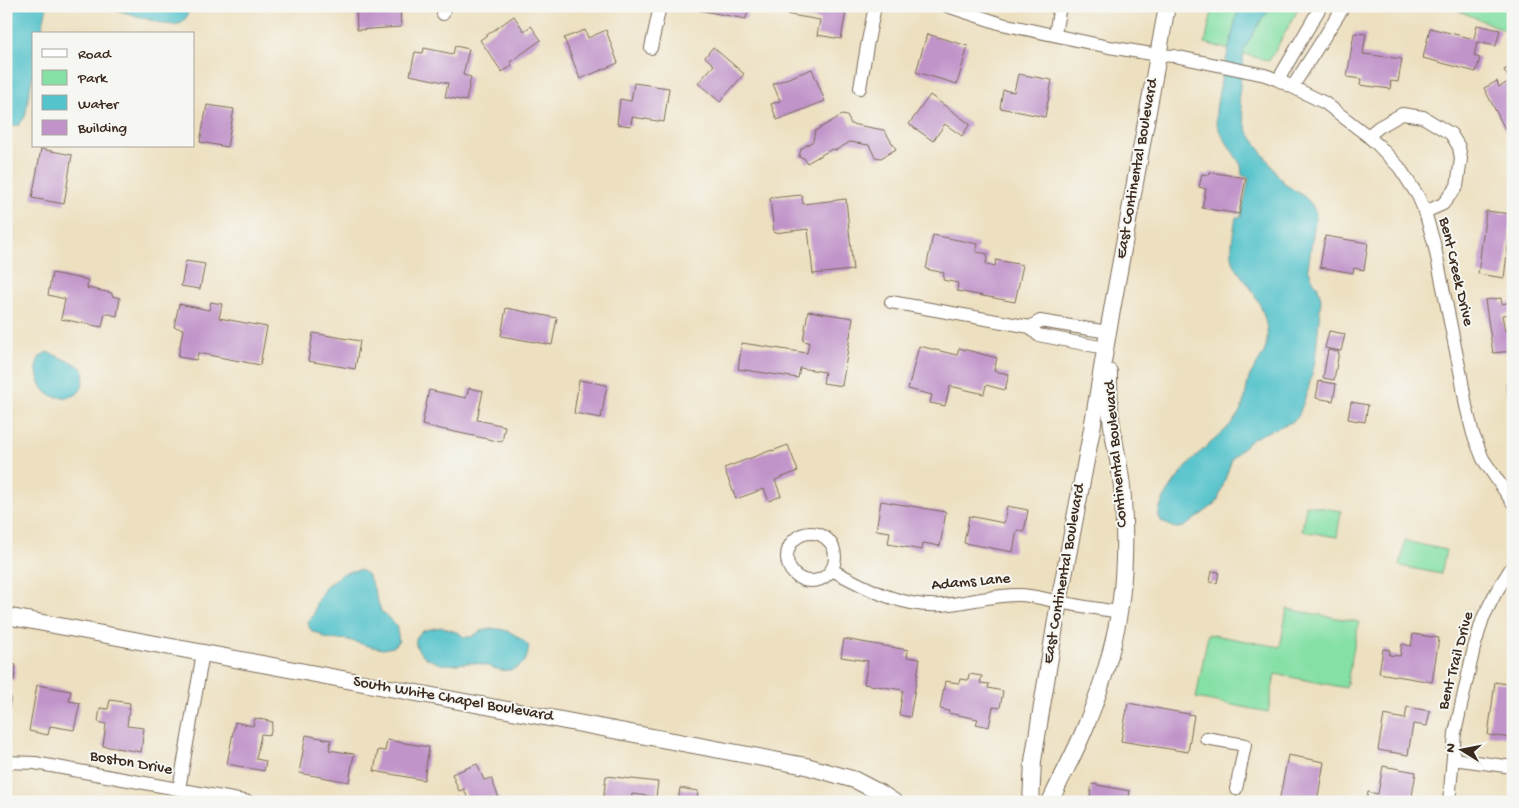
<svg xmlns="http://www.w3.org/2000/svg" width="1519" height="808" font-family="'Gochi Hand',sans-serif">
  <style>
    .green { fill: #85e0a6; stroke: #608562 }
    .water { fill: #55c3cb; stroke: #487674 }
    .building { fill: #c093c9 }
    .lines { fill: none; stroke-linecap: round; stroke-linejoin: round }
    .minor-casing { stroke: #796a57; stroke-width: 14 }
    .major-casing { stroke: #796a57; stroke-width: 18 }
    .minor { stroke: #fff; stroke-width: 12 }
    .major { stroke: #fff; stroke-width: 16 }
    .labels { text-anchor: middle; dominant-baseline: central; stroke-width: 4; stroke-linejoin: round; paint-order: stroke }
    .street-label { font-size: 16px; fill: #3b2a1e; stroke: #f6f6f2 }
  </style>
  <rect width="100%" height="100%" fill="#f6f6f2"/>
  <filter id="ink" filterUnits="userSpaceOnUse"><feTurbulence type="fractalNoise" baseFrequency=".02" numOctaves="2"/><feDisplacementMap in="SourceGraphic" scale="10" xChannelSelector="R" yChannelSelector="G"/><feConvolveMatrix kernelMatrix="1 2 1 2 8 2 1 2 1" color-interpolation-filters="sRGB"/></filter>
  <filter id="wash" filterUnits="userSpaceOnUse"><feTurbulence type="fractalNoise" baseFrequency=".0096" numOctaves="4" result="noise"/><feDisplacementMap in="SourceGraphic" scale="20" xChannelSelector="R" yChannelSelector="G"/><feGaussianBlur stdDeviation="1.12" result="paint"/><feColorMatrix in="noise" values="0 0 0 0 0 0 0 0 0 0 0 0 0 0 0 0 0 1.4 0 .05"/><feComposite in="paint" operator="in"/></filter>
  <g filter="url(#wash)">
    <rect width="100%" height="100%" fill="#ede0c0"/>
    <path class="green" d="M1213 6H1300L1269 61 1205 43Z
      M1448 6H1513V34Z
      M1306 505 1341 511 1337 537 1302 531Z
      M1405 541 1446 550 1441 574 1400 566Z
      M1287 609 1359 622 1346 688 1275 674 1268 712 1196 698 1208 634 1280 647Z"/>
    <path class="water" d="M6 6H47L41 34H34V68L25 117 19 125 12 126 8 124 6 119Z
      M103 6H190L187 16 182 23 174 25 164 24Z
      M1239 6H1272L1260 22 1244 49 1239 96 1244 120 1248 132 1277 174 1286 185 1305 197 1312 205 1316 213 1308 268 1313 280 1318 287 1321 299 1315 361 1308 390 1298 417 1292 422 1262 434 1251 440 1241 449 1232 459 1218 500 1214 505 1184 527 1177 528 1172 527 1161 521 1159 517C1158 507 1164 498 1170 489 1179 475 1190 461 1204 449 1217 437 1235 424 1242 407 1246 398 1246 387 1249 378 1255 364 1265 358 1267 341 1269 323 1260 302 1250 287 1243 277 1233 268 1232 255 1231 242 1234 229 1236 217H1241L1249 178 1242 175 1241 165 1220 132 1216 121V110L1220 85Z
      M47 352 74 363 83 369C85 386 81 399 61 397 57 397 53 397 50 395 40 389 34 370 38 360 40 356 44 354 47 352Z
      M360 570 367 574 373 586 381 611 396 625 399 641 393 647 383 649 372 647 345 639 339 640 325 638 318 633 313 632 309 627 308 622 314 614 316 603 326 586 342 574 351 571Z
      M442 627 459 633 464 637H472C490 621 514 630 529 646 527 658 527 662 516 668 502 675 490 665 476 663 464 662 452 666 441 664 431 661 413 653 416 639 417 636 420 632 423 631 429 629 436 628 442 627Z"/>
    <g id="blocks">
      <path class="building" d="M356 6H400L401 27 357 30Z
        M699 6H749L746 19 698 10Z
        M786 6H847L841 39 817 35 820 20 785 14Z
        M514 16 524 31 531 26 541 40 510 62 512 66 502 72 480 40Z
        M1477 25 1500 30 1496 46 1477 42 1474 56 1480 58 1476 72 1423 58 1430 28 1474 39Z
        M585 30 588 38 606 30 618 63 580 79 564 38Z
        M1354 33 1366 34 1363 54 1402 59 1398 82 1391 81 1390 89 1360 85 1361 79 1347 77Z
        M927 34 968 46 957 84 916 72Z
        M455 46 469 49 463 75 471 77 466 101 445 97 448 83 410 75 415 52 423 53 424 48 453 54Z
        M713 47 744 74 720 102 698 83 714 65 705 57Z
        M1513 65V130L1507 133 1484 88 1497 81 1499 87 1510 81 1504 70Z
        M812 69 825 101 777 120 771 104 780 101 773 84Z
        M1018 74 1052 80 1045 117 1000 108 1003 90 1014 92Z
        M634 83 669 88 664 122 632 117 631 126 617 124 620 99 631 101Z
        M930 95 970 124 962 136 945 124 933 141 909 124Z
        M207 105 234 109 227 147 200 142Z
        M842 115 847 116 851 124 884 130 896 149 881 158 875 157 869 145 850 142 836 150 832 149 807 163 804 158 799 157 801 149 813 141 815 131Z
        M41 149 72 155 64 204 32 198Z
        M1210 172 1246 178 1239 214 1202 208 1206 189 1199 187 1202 174 1209 175Z
        M802 195 803 204 846 199 853 270 813 274 808 229 774 233 770 198Z
        M1486 211 1512 214 1504 278 1478 274Z
        M933 235 978 244 976 252 988 254 986 264 995 266 996 260 1023 265 1015 302 957 291 958 283 943 280 944 273 926 269Z
        M1325 236 1368 243 1364 270 1354 268 1353 273 1320 267Z
        M186 261 205 264 200 289 181 286Z
        M52 273 88 280 87 288 112 293V296L120 298 117 316 105 313 102 327 61 319 65 299 48 295Z
        M1501 298 1502 304 1511 302 1512 314 1502 315 1505 331 1513 330V351L1493 353 1485 300Z
        M211 302 222 304 219 318 267 327 260 365 198 353 196 360 178 357 183 329 174 327 179 304 209 310Z
        M506 308 557 318 552 345 501 336Z
        M808 311 853 318 842 386 823 383 825 372 800 368 798 378 738 369 742 343 807 353 809 342 803 341Z
        M1329 331 1345 334 1341 351 1325 348Z
        M313 333 360 341 355 369 308 361Z
        M919 346 957 355 959 348 997 358 994 371 1009 374 1005 390 986 385 984 394 950 386 945 406 930 403 932 395 908 389Z
        M1328 350 1339 352 1334 380 1323 378Z
        M579 380 607 385 601 418 574 413Z
        M1319 381 1336 384 1333 401 1316 398Z
        M1513 382V419H1512L1506 383Z
        M469 388 483 391 477 420 505 426 502 442 422 425 429 390 466 398Z
        M1351 402 1368 405 1365 422 1348 419Z
        M788 445 798 471 775 480 781 496 769 501 764 489 736 499 724 468 772 450V451Z
        M881 501 946 512 940 546 923 543 922 550 888 544 890 532 876 530Z
        M1007 506 1028 510 1024 532 1017 530 1013 552 964 543 969 516 1004 523Z
        M1212 571 1219 572 1217 583 1210 582Z
        M1413 634 1439 638 1432 682 1379 673 1383 649 1390 650 1389 655 1400 656 1402 644 1411 646Z
        M844 639 908 650 907 657 920 659 910 717 899 715 903 690 864 684 868 661 841 657Z
        M6 663 16 665 14 680 6 679Z
        M969 674 982 676 980 683 989 684 988 688 1003 691 1000 708 993 707 989 727 976 724 978 719 948 713 949 711 940 709 945 681 959 683 960 679 968 680Z
        M1495 682 1513 685 1511 722H1513V738L1488 735Z
        M37 685 71 691 69 701 80 703 74 730 50 726 48 735 29 731Z
        M6 696H11L9 710H6Z
        M110 700 130 703 127 726 144 728 141 752 103 746 106 724 98 722 100 708 108 709Z
        M1128 703 1194 715 1188 752 1121 741Z
        M1407 707 1430 711 1427 726 1413 724 1408 755 1378 750 1384 715 1405 719Z
        M255 718 273 722 270 735 261 734 256 759 266 761 264 771 227 764 235 722 253 726Z
        M306 735 331 740 329 750 354 754 349 782 299 773Z
        M387 740 429 747 424 780 374 771 378 750 385 751Z
        M1288 755 1324 762 1317 802H1279Z
        M477 764 484 780 491 778 499 798 493 801 494 802H469L464 789 459 791 452 774Z
        M1383 766 1416 772 1411 802H1366L1368 792 1378 794Z
        M606 776 658 782 656 797 632 794 631 802H603Z
        M1092 784 1130 791 1128 802H1089Z
        M680 788 698 791 697 802H678Z"/>
    </g>
  </g>
  <g filter="url(#ink)">
    <use href="#blocks" fill-opacity="0" stroke="#796a57" stroke-width="1"/>
    <g class="lines">
      <defs>
        <path id="minor" d="M947 6 1002 24 1109 47 1158 55 1174 56 1265 75 1278 80 1325 103 1368 136 1378 145 1399 167 1418 196 1425 212 1434 243 1461 376 1466 406 1473 434 1483 459 1513 503
          M443 14 445 6
          M1055 34 1060 6
          M651 48 660 6
          M1278 80 1321 6
          M1293 86 1344 6
          M860 88 867 46 875 6
          M1368 136 1379 127 1402 114 1423 117 1451 134 1459 147 1461 159 1457 186 1443 204 1425 212
          M891 302 1030 327 1040 321 1108 332
          M1030 327 1038 335 1105 348
          M787 557a24 24 0 1 1 48 0a24 24 0 1 1-48 0Z
          M832 570C866 588 902 608 942 605 968 603 992 595 1018 595 1032 595 1045 599 1059 602 1079 606 1099 609 1119 612
          M1206 738 1245 745 1236 789
          M1453 759 1513 767
          M6 762 35 763 249 802
          M179 789 203 653
          M1449 802 1455 733 1474 648 1483 618 1495 594 1513 565"/>
        <path id="major" d="M6 616 806 766 855 780 882 794 894 802
          M1031 802 1033 761 1059 602 1092 429 1108 332 1167 6
          M1050 802C1062 775 1077 750 1087 723 1103 683 1116 641 1121 599 1125 566 1125 533 1123 500 1122 472 1114 445 1111 418 1109 402 1109 387 1109 372"/>
      </defs>
      <use href="#minor" class="minor-casing"/>
      <use href="#major" class="major-casing"/>
      <use href="#minor" class="minor"/>
      <use href="#major" class="major"/>
    </g>
  </g>
  <g class="labels">
    <g class="street-label">
      <text transform="translate(1138 169) rotate(-80)">East Continental Boulevard</text>
      <text transform="translate(1455 272) rotate(77)">Bent Creek Drive</text>
      <text transform="translate(1117 454) rotate(-95)">Continental Boulevard</text>
      <text transform="translate(1065 574) rotate(-80)">East Continental Boulevard</text>
      <text transform="translate(971 583) rotate(-5)">Adams Lane</text>
      <text transform="translate(1457 661) rotate(-75)">Bent Trail Drive</text>
      <text transform="translate(453 700) rotate(10)">South White Chapel Boulevard</text>
      <text transform="translate(131 764) rotate(10)">Boston Drive</text>
    </g>
  </g>
  <rect width="1519" height="808" fill="none" stroke="#f6f6f2" stroke-width="25"/>
  <rect x="32" y="32" width="162" height="115" fill="#f6f6f2" stroke="#aba49d"/>
  <rect x="42" y="49" width="25" height="8" fill="#ffffff" stroke="#aba49d"/>
  <text x="78" y="58" font-size="15" fill="#3b2a1e">Road</text>
  <rect x="42" y="70" width="25" height="15" fill="#85e0a6" stroke="#aba49d"/>
  <text x="78" y="82" font-size="15" fill="#3b2a1e">Park</text>
  <rect x="42" y="95" width="25" height="15" fill="#55c3cb" stroke="#aba49d"/>
  <text x="78" y="108" font-size="15" fill="#3b2a1e">Water</text>
  <rect x="42" y="120" width="25" height="15" fill="#c093c9" stroke="#aba49d"/>
  <text x="78" y="132" font-size="15" fill="#3b2a1e">Building</text>
  <g transform="translate(1462 750) rotate(280)" stroke="#f6f6f2" stroke-width="4" paint-order="stroke">
  <path d="M0-4L9 19L0 12L-9 19Z" fill="#3b2a1e"/>
  <text y="-8" font-size="14" font-weight="bold" text-anchor="middle" fill="#3b2a1e">N</text>
  </g>
</svg>
